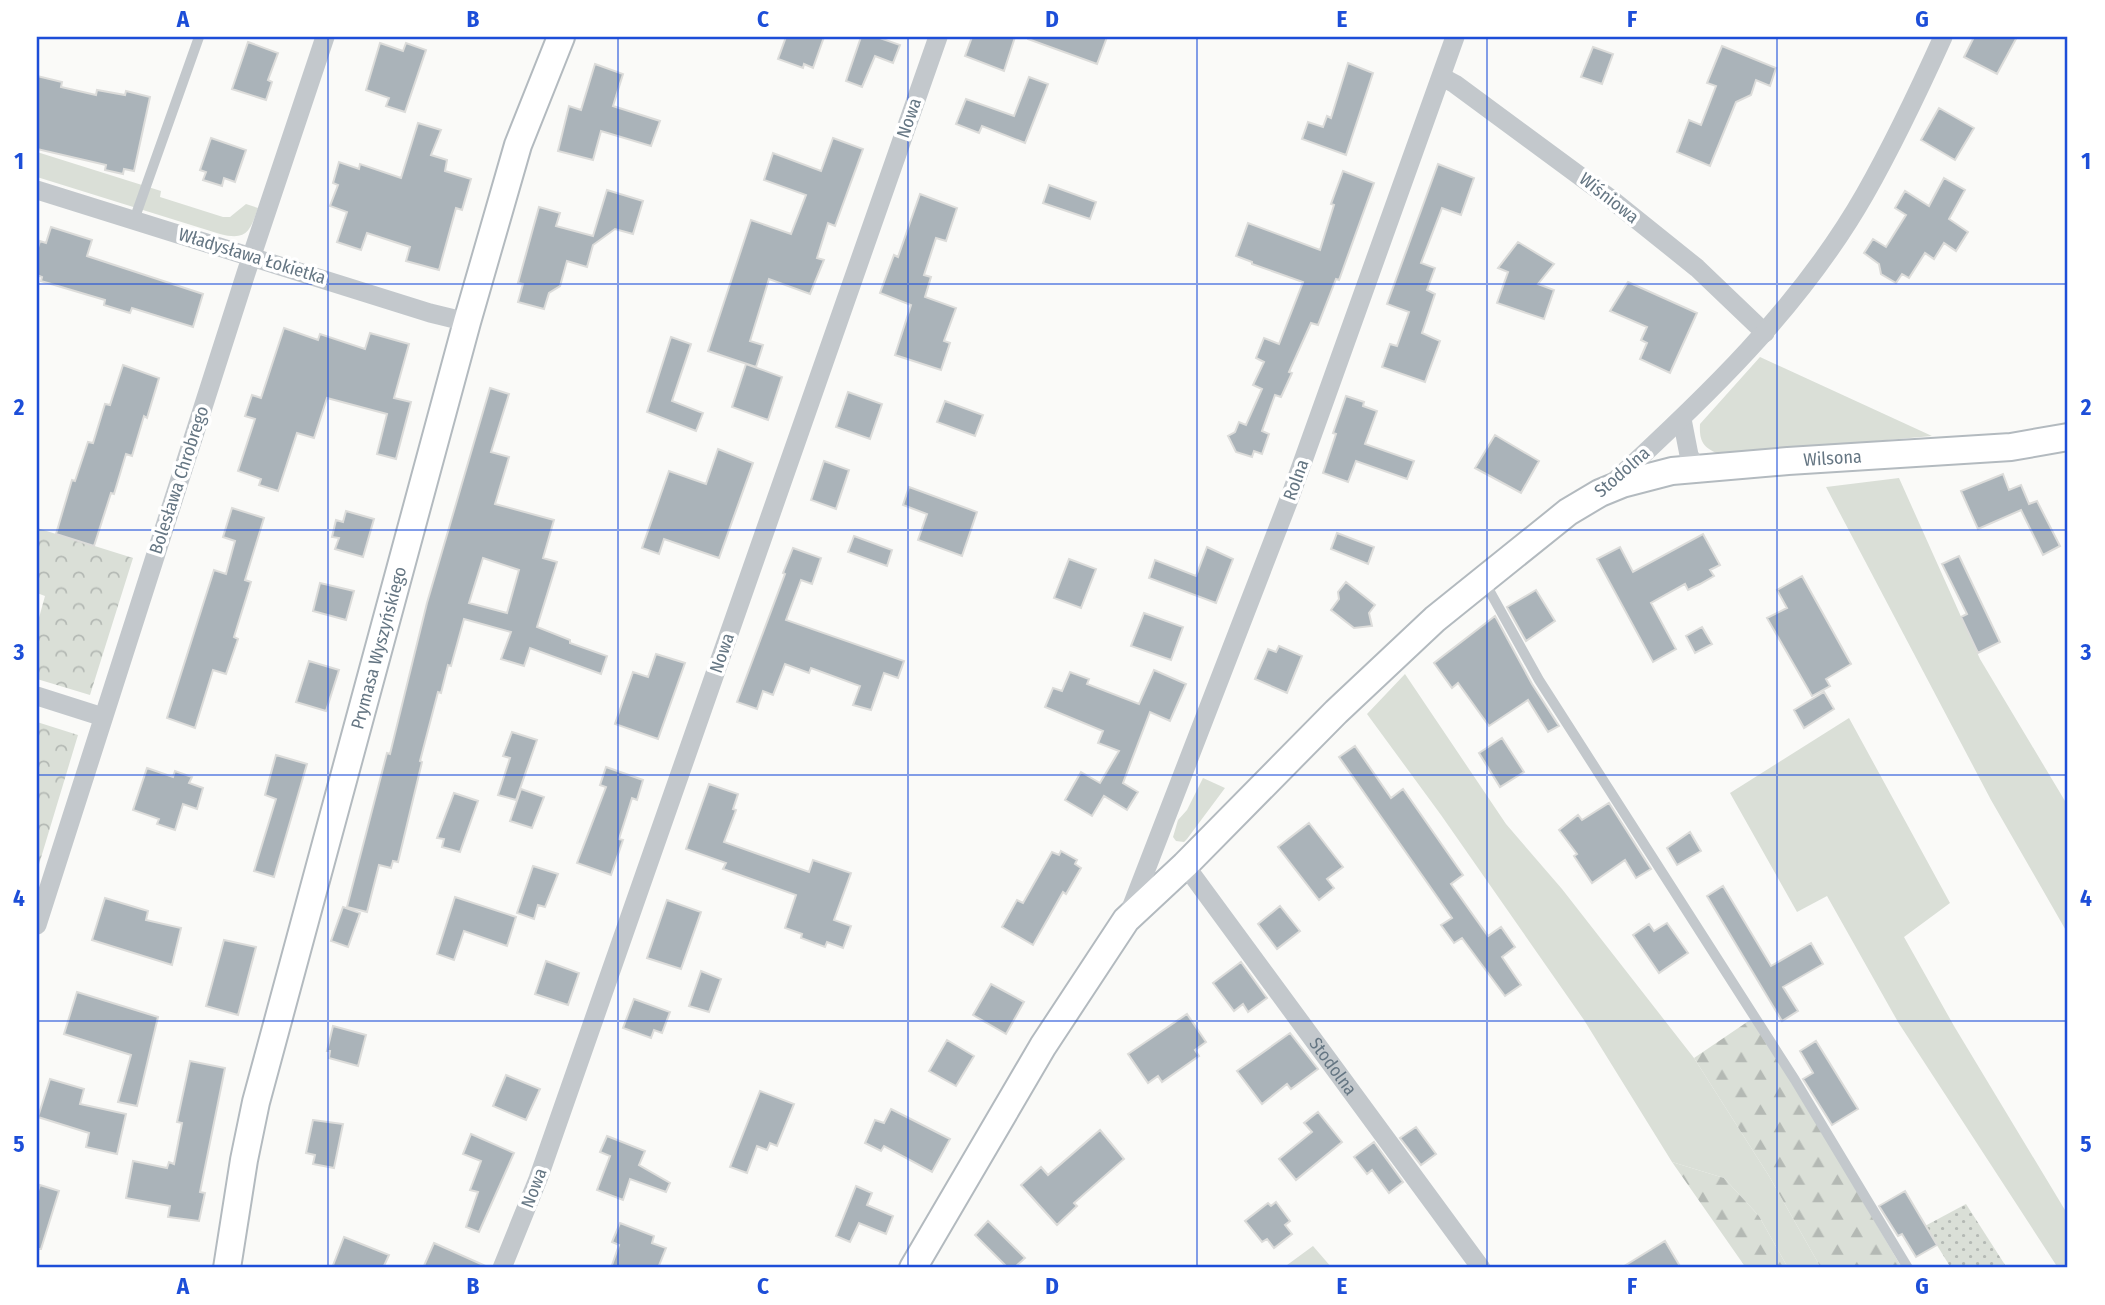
<svg xmlns="http://www.w3.org/2000/svg" width="2105" height="1305" font-family="'Fira Sans Condensed',sans-serif">
  <style>
    .grass { fill: #dadfd7 }
    .forest { fill: url(#forest-firs) }
    .park { fill: url(#park-crowns) }
    .garden { fill: url(#garden-dots) }
    .building { fill: #aab3b9; stroke: #dcdcda; stroke-width: 2; fill-rule: evenodd }
    .lines { fill: none; stroke-linecap: round; stroke-linejoin: round }
    .secondary-casing { stroke: #b3babf; stroke-width: 30 }
    .lane { stroke: #c3c8cc; stroke-width: 10 }
    .street { stroke: #c3c8cc; stroke-width: 19 }
    .secondary { stroke: #fff; stroke-width: 26 }
    .grid { fill: none; stroke: #1d4ed8; stroke-width: 2; stroke-opacity: 0.55 }
    .labels { text-anchor: middle; dominant-baseline: central; stroke-width: 7; stroke-linejoin: round; paint-order: stroke }
    .street-label { font-size: 18px; fill: #657683; stroke: #fff }
    .neatline { fill: none; stroke: #1d4ed8; stroke-width: 2.5 }
    .grid-label { font-size: 23px; text-anchor: middle; font-weight: bold; fill: #1d4ed8 }
  </style>
  <defs>
    <pattern id="forest-firs" width="22" height="20" patternUnits="userSpaceOnUse" patternTransform="scale(1.75)"><rect width="22" height="20" fill="#dadfd7"/><path d="M5 1l3.5 6h-7zM16 11l3.5 6h-7z" fill="#b4b9b4"/></pattern>
    <pattern id="park-crowns" width="20" height="18" patternUnits="userSpaceOnUse" patternTransform="scale(1.75)"><rect width="20" height="18" fill="#dadfd7"/><path d="M2 6a3 3 0 1 1 6 0M12 15a3 3 0 1 1 6 0" fill="none" stroke="#b4b9b4"/></pattern>
    <pattern id="garden-dots" width="8" height="8" patternUnits="userSpaceOnUse" patternTransform="scale(1.75)"><rect width="8" height="8" fill="#dadfd7"/><path d="M2 2h.1M6 6h.1" fill="none" stroke="#b4b9b4" stroke-width="1.8" stroke-linecap="round"/></pattern>
  </defs>
  <rect width="100%" height="100%" fill="#fafaf8"/>
  <path class="grass" d="M37 152 161 191 160 197 223 217H230L246 204 258 208C250 231 247 241 220 234L37 177Z
    M1760 357 1932 436 1721 455C1704 448 1699 443 1700 424Z
    M1899 478 1980 659 2068 806V934L1991 800 1826 487Z
    M1405 674 1506 824 1562 889 1694 1058 1769 1176 1821 1268H1788L1759 1216 1724 1178 1672 1162 1584 1020 1441 815 1367 714Z
    M1849 718 1950 903 1904 937 1954 1026 2068 1215V1268H2058L1898 1022 1827 896 1797 912 1730 793Z
    M1203 778 1225 788 1187 839 1184 842 1176 841 1173 837 1178 820 1187 810Z
    M1313 1246 1332 1268H1283Z"/>
  <path class="forest" d="M1753 1018 1784 1067 1902 1268H1821L1769 1176 1694 1058Z
    M1672 1162 1724 1178 1759 1216 1788 1268H1746Z"/>
  <path class="park" d="M37 528 133 558 90 695 37 679V625L45 596 37 593Z
    M37 722 78 735 37 871Z"/>
  <path class="garden" d="M1966 1204 2007 1268H1951L1925 1226Z"/>
  <path class="building" d="M786 37H824L813 68 804 64 803 68 778 59Z
    M861 37H877L900 45 893 63 875 56 862 87 846 81Z
    M972 37H1015L1004 71 965 56Z
    M1028 37H1107L1097 64 1028 39Z
    M1974 37H2017L1997 74 1964 57Z
    M248 42 278 53 268 80 272 82 266 100 232 89Z
    M380 43 403 51 406 43 426 50 405 112 386 106 389 98 366 90Z
    M1722 46 1776 68 1770 86 1756 80 1751 95 1736 102 1710 166 1677 152 1689 120 1701 125 1716 86 1707 83Z
    M1593 47 1613 54 1602 84 1581 77Z
    M1348 63 1373 73 1346 155 1302 139 1308 122 1323 127 1327 116 1331 118Z
    M595 64 623 74 613 106 660 121 651 146 601 131 593 160 558 151 569 106 581 110Z
    M37 76 62 82 61 87 96 95 97 90 125 95 126 91 150 97 134 171 124 169 123 174 105 170 106 165 37 149Z
    M1029 77 1048 84 1025 143 982 126 979 133 956 124 966 99 1014 116Z
    M1939 108 1974 128 1955 160 1921 140Z
    M418 123 441 130 431 155 447 160 445 171 471 179 462 210 456 208 439 270 406 261 410 247 367 233 361 250 337 242 347 212 330 206 338 185 333 183 339 162 359 169 360 164 401 178Z
    M211 138 246 150 235 182 224 178 222 186 203 180 206 172 200 170Z
    M833 138 863 149 835 226 828 223 817 258 824 260 810 294 769 279 750 341 763 345 756 367 708 351 751 220 791 234 806 195 764 180 773 153 821 171Z
    M1438 164 1474 178 1461 215 1442 208 1421 263 1435 268 1427 290 1435 294 1422 333 1440 341 1425 382 1382 367 1390 344 1397 346 1409 312 1387 304Z
    M1343 171 1374 183 1339 280 1336 279 1318 325 1311 323 1289 372 1292 373 1281 397 1275 395 1262 431 1269 434 1262 454 1254 451 1252 457 1236 452 1228 436 1235 432 1239 422 1246 425 1262 389 1253 385 1264 362 1256 358 1264 338 1279 344 1303 282 1252 264V262L1236 256 1248 223 1320 250 1334 205 1331 204Z
    M1944 178 1965 190 1949 219 1968 232 1956 251 1944 243 1934 259 1925 253 1909 278 1902 274 1896 283 1881 274 1879 264 1864 253 1873 239 1886 247 1906 215 1895 208 1905 191 1929 206Z
    M1049 185 1096 202 1090 219 1043 203Z
    M607 190 643 201 633 234 615 229 593 245 587 267 567 261 560 286 549 293 544 309 518 302 523 284 518 283 539 207 560 213 556 226 593 236Z
    M920 194 957 208 946 241 936 238 924 275 931 277 925 297 956 308 944 341 950 343 941 370 895 355 911 305 880 293 894 255 898 257Z
    M51 227 92 240 87 256 203 294 193 327 132 308 130 313 104 305 105 300 41 281 42 277 37 275V251L40 241 46 243Z
    M1518 242 1554 264 1538 284 1554 290 1544 319 1497 303 1508 272 1498 268Z
    M1628 282 1697 313 1670 373 1640 359 1647 343 1641 340 1647 327 1610 311Z
    M284 328 318 340 320 334 365 349 370 333 409 344 394 398 411 402 396 459 377 454 387 414 327 398 314 438 297 433 278 491 259 485 261 479 238 471 255 419 245 416 252 395 261 398Z
    M671 337 691 344 672 401 703 413 696 431 647 412Z
    M746 364 782 377 768 420 732 407Z
    M123 365 159 378 147 418 144 416 132 456 126 454 114 494 111 493 94 546 56 534 72 480 75 481 88 442 93 443 105 404 110 405Z
    M490 388 509 394 491 452 509 457 495 504 554 520 543 558 557 562 537 627 570 640V643L607 656 601 674 530 648 524 666 501 659 511 632 464 619 451 666 448 665 441 693 438 692 420 761 422 762 398 862 393 861 391 868 379 865 367 912 347 907 387 753 390 754 427 603ZM483 558 519 570 507 613 469 603Z
    M848 392 882 404 870 439 836 427Z
    M1346 396 1364 402 1363 406 1377 411 1365 444 1414 461 1407 479 1356 461 1348 482 1323 473 1336 434 1333 433Z
    M945 401 983 415 975 436 937 422Z
    M1495 435 1539 461 1521 493 1475 468Z
    M718 449 753 463 719 558 664 539 659 554 642 548 669 471 706 484Z
    M824 461 849 470 836 509 811 500Z
    M2003 474 2009 490 2021 485 2029 504 2037 501 2060 546 2043 555 2021 510 1978 529 1961 491Z
    M909 487 977 512 962 556 918 540 927 514 903 505Z
    M232 508 264 518 245 580 251 582 234 637 238 639 226 674 213 670 195 728 167 718 214 570 226 574 235 541 223 537Z
    M346 511 374 519 363 557 335 549 339 538 332 537 336 520 343 522Z
    M1337 533 1374 547 1368 564 1331 549Z
    M1703 534 1720 565 1710 570 1714 576 1700 584 1688 590 1685 584 1651 603 1676 649 1653 662 1597 559 1620 547 1633 572Z
    M854 536 892 550 887 566 848 552Z
    M1207 547 1233 559 1216 603 1149 578 1155 560 1196 576Z
    M793 548 821 558 812 584 801 580 786 620 904 661 898 678 884 673 871 710 853 705 860 686 811 668 809 673 785 664 773 695 763 691 757 709 737 702 785 574 783 573Z
    M1959 556 2000 642 1978 653 1961 617 1967 614 1942 564Z
    M1069 559 1096 569 1081 608 1054 598Z
    M1802 576 1851 664 1826 679 1830 686 1812 696 1767 618 1787 608 1777 590Z
    M1346 582 1375 605 1369 613 1372 626 1354 628 1331 610 1339 599 1338 592Z
    M320 583 354 591 346 620 313 611Z
    M1536 590 1555 621 1526 641 1507 607Z
    M1144 613 1183 627 1171 660 1131 646Z
    M1495 616 1532 684 1559 726 1548 732 1528 700 1489 726 1458 683 1452 688 1434 663Z
    M1702 627 1712 644 1695 653 1686 636Z
    M1279 646 1302 656 1287 693 1255 679 1268 649 1276 652Z
    M656 654 685 663 658 739 615 724 633 672 648 677Z
    M309 661 339 670 326 711 296 702Z
    M1154 670 1186 684 1170 721 1150 712 1123 783 1138 792 1127 810 1104 796 1092 816 1065 800 1081 772 1100 783 1119 751 1098 743 1103 731 1045 707 1053 688 1062 691 1070 672 1089 679 1087 684 1139 704Z
    M1824 692 1834 709 1804 728 1794 710Z
    M512 732 537 740 516 800 498 795 510 758 503 756Z
    M1502 738 1524 772 1500 787 1479 753Z
    M1355 746 1391 798 1403 789 1463 875 1451 884 1488 936 1501 927 1515 947 1502 957 1521 985 1505 996 1462 938 1454 943 1441 925 1452 918 1339 757Z
    M276 755 307 764 274 877 254 871 276 799 265 795Z
    M606 767 643 780 637 800 632 798 619 839 623 840 611 875 577 863 606 787 600 785Z
    M147 768 173 777 175 771 192 777 189 783 203 788 197 809 183 804 175 830 157 824 159 819 133 810Z
    M709 784 738 794 733 809 736 810 724 842 809 872 813 860 851 873 834 920 851 926 843 948 827 942 825 947 801 938 802 934 785 928 796 895 723 869 726 863 686 849Z
    M521 789 544 797 532 828 510 821Z
    M454 793 478 801 460 852 442 847 444 839 437 838Z
    M1609 803 1651 869 1636 878 1625 860 1592 883 1574 856 1577 854 1559 830 1578 815 1582 820Z
    M1309 823 1343 867 1327 879 1334 888 1319 900 1278 847Z
    M1690 832 1701 851 1677 865 1667 848Z
    M1061 851 1077 860 1075 864 1081 868 1066 894 1063 892 1033 945 1002 927 1017 900 1023 903 1052 852 1059 855Z
    M533 866 558 874 545 907 538 905 534 919 517 913Z
    M1723 886 1771 966 1811 943 1823 964 1783 987 1798 1011 1782 1021 1707 896Z
    M455 897 516 917 507 946 464 931 454 960 437 954Z
    M105 898 148 911 146 920 181 928 172 965 92 940Z
    M667 900 701 912 681 969 647 958Z
    M1280 906 1300 931 1277 949 1258 924Z
    M343 907 360 913 348 947 331 941Z
    M1667 923 1688 953 1659 973 1633 935 1649 924 1654 931Z
    M224 940 256 947 238 1015 206 1006Z
    M546 961 579 973 568 1005 535 994Z
    M1241 962 1267 998 1248 1012 1243 1004 1234 1011 1213 983Z
    M701 971 721 979 709 1012 689 1006Z
    M991 984 1024 1002 1006 1034 973 1015Z
    M77 992 158 1017 137 1106 118 1102 131 1055 64 1034Z
    M634 999 670 1012 662 1033 654 1030 651 1038 623 1028Z
    M1187 1014 1206 1042 1195 1050 1199 1056 1162 1082 1158 1076 1148 1083 1128 1054Z
    M333 1026 366 1035 358 1066 329 1058 330 1051H327Z
    M1290 1033 1318 1069 1291 1089 1287 1084 1262 1104 1237 1071Z
    M947 1040 974 1056 956 1086 929 1071Z
    M1816 1041 1858 1109 1832 1125 1803 1079 1813 1073 1800 1051Z
    M190 1061 225 1068 200 1192 205 1193 199 1221 168 1217 170 1206 126 1198 133 1161 167 1168 169 1162 174 1164 182 1123 177 1122Z
    M506 1075 540 1089 526 1120 493 1106Z
    M50 1079 84 1089 80 1104 126 1114 117 1154 86 1147 89 1133 38 1117Z
    M760 1091 794 1104 777 1146 770 1143 767 1150 757 1146 747 1173 730 1167Z
    M891 1109 950 1139 932 1172 884 1146 881 1151 865 1143 875 1120 884 1123Z
    M1318 1112 1342 1142 1296 1180 1279 1159 1312 1132 1304 1123Z
    M313 1120 343 1124 334 1168 313 1164 315 1155 306 1153Z
    M1416 1127 1436 1154 1421 1165 1400 1138Z
    M1100 1130 1124 1159 1074 1203 1077 1206 1057 1225 1021 1185 1041 1167 1048 1175Z
    M471 1134 514 1153 479 1232 466 1227 478 1192 470 1190 481 1161 463 1154Z
    M607 1136 645 1151 639 1165 670 1183 666 1192 630 1179 623 1200 597 1190 610 1156 600 1152Z
    M1374 1142 1403 1182 1389 1193 1372 1170 1367 1174 1354 1157Z
    M40 1185 59 1191 41 1249H37V1194Z
    M856 1186 872 1193 867 1205 893 1216 886 1234 859 1223 850 1242 836 1236Z
    M1905 1191 1937 1245 1916 1257 1902 1234 1898 1236 1879 1206Z
    M1276 1202 1290 1221 1285 1225 1292 1234 1274 1248 1267 1239 1262 1242 1245 1221 1268 1203 1271 1206Z
    M988 1221 1025 1258 1014 1268H1008L975 1235Z
    M620 1223 654 1236 652 1243 666 1248 658 1268H611L619 1245 612 1242Z
    M344 1237 389 1255 383 1268H332Z
    M1665 1241 1681 1268H1621Z
    M434 1243 490 1268H423Z"/>
  <g class="lines">
    <defs>
      <g id="secondary">
        <path id="s2" d="M227 1268 244 1160 256 1102 467 322 518 145 561 37"/>
        <path id="s3" d="M913 1268 1043 1046 1126 920 1185 865 1336 712 1435 619 1568 512 1600 493 1622 484 1672 471 1788 461 2011 447 2068 437"/>
      </g>
    </defs>
    <use href="#secondary" class="secondary-casing"/>
    <path class="lane" d="M134 220 199 37
      M1484 581 1539 680 1795 1080 1908 1268"/>
    <g class="street">
      <path d="M1442 77 1455 84 1611 199 1697 268 1765 333"/>
      <path d="M37 190 430 313 467 322"/>
      <path d="M1682 419 1689 455 1696 468"/>
      <path d="M1609 486C1704 399 1800 308 1865 194 1894 143 1919 90 1943 37"/>
      <path d="M37 696 103 717"/>
      <path id="s1" d="M1185 865 1481 1268"/>
      <path d="M1128 916 1290 497 1455 37"/>
      <path d="M37 925 247 270 325 37"/>
      <path d="M502 1268 538 1179 938 37"/>
    </g>
    <use href="#secondary" class="secondary"/>
  </g>
  <path class="grid" d="M328 37V1268M618 37V1268M908 37V1268M1197 37V1268M1487 37V1268M1777 37V1268M37 284H2068M37 530H2068M37 775H2068M37 1021H2068"/>
  <g class="labels">
    <g class="street-label">
      <text transform="translate(909 118) rotate(-71)">Nowa</text>
      <text transform="translate(1609 198) rotate(38)">Wiśniowa</text>
      <text transform="translate(252 256) rotate(17)">Władysława Łokietka</text>
      <text stroke="none"><textPath href="#s3" startOffset="1284">Wilsona</textPath></text>
      <text transform="translate(1622 472) rotate(-41)">Stodolna</text>
      <text transform="translate(179 480) rotate(-72)">Bolesława Chrobrego</text>
      <text transform="translate(1296 480) rotate(-70)">Rolna</text>
      <text stroke="none"><textPath href="#s2" startOffset="639">Prymasa Wyszyńskiego</textPath></text>
      <text transform="translate(722 653) rotate(-71)">Nowa</text>
      <text stroke="none"><textPath href="#s1" startOffset="250">Stodolna</textPath></text>
      <text transform="translate(534 1188) rotate(-69)">Nowa</text>
    </g>
  </g>
  <rect width="2105" height="1305" fill="none" stroke="#ffffff" stroke-width="77"/>
  <rect x="38" y="38" width="2028" height="1228" class="neatline"/>
  <g class="grid-label">
    <text x="183" y="27">A</text>
    <text x="473" y="27">B</text>
    <text x="763" y="27">C</text>
    <text x="1052" y="27">D</text>
    <text x="1342" y="27">E</text>
    <text x="1632" y="27">F</text>
    <text x="1922" y="27">G</text>
    <text x="19" y="169">1</text>
    <text x="2086" y="169">1</text>
    <text x="19" y="415">2</text>
    <text x="2086" y="415">2</text>
    <text x="19" y="660">3</text>
    <text x="2086" y="660">3</text>
    <text x="19" y="906">4</text>
    <text x="2086" y="906">4</text>
    <text x="19" y="1152">5</text>
    <text x="2086" y="1152">5</text>
    <text x="183" y="1294">A</text>
    <text x="473" y="1294">B</text>
    <text x="763" y="1294">C</text>
    <text x="1052" y="1294">D</text>
    <text x="1342" y="1294">E</text>
    <text x="1632" y="1294">F</text>
    <text x="1922" y="1294">G</text>
  </g>
</svg>
